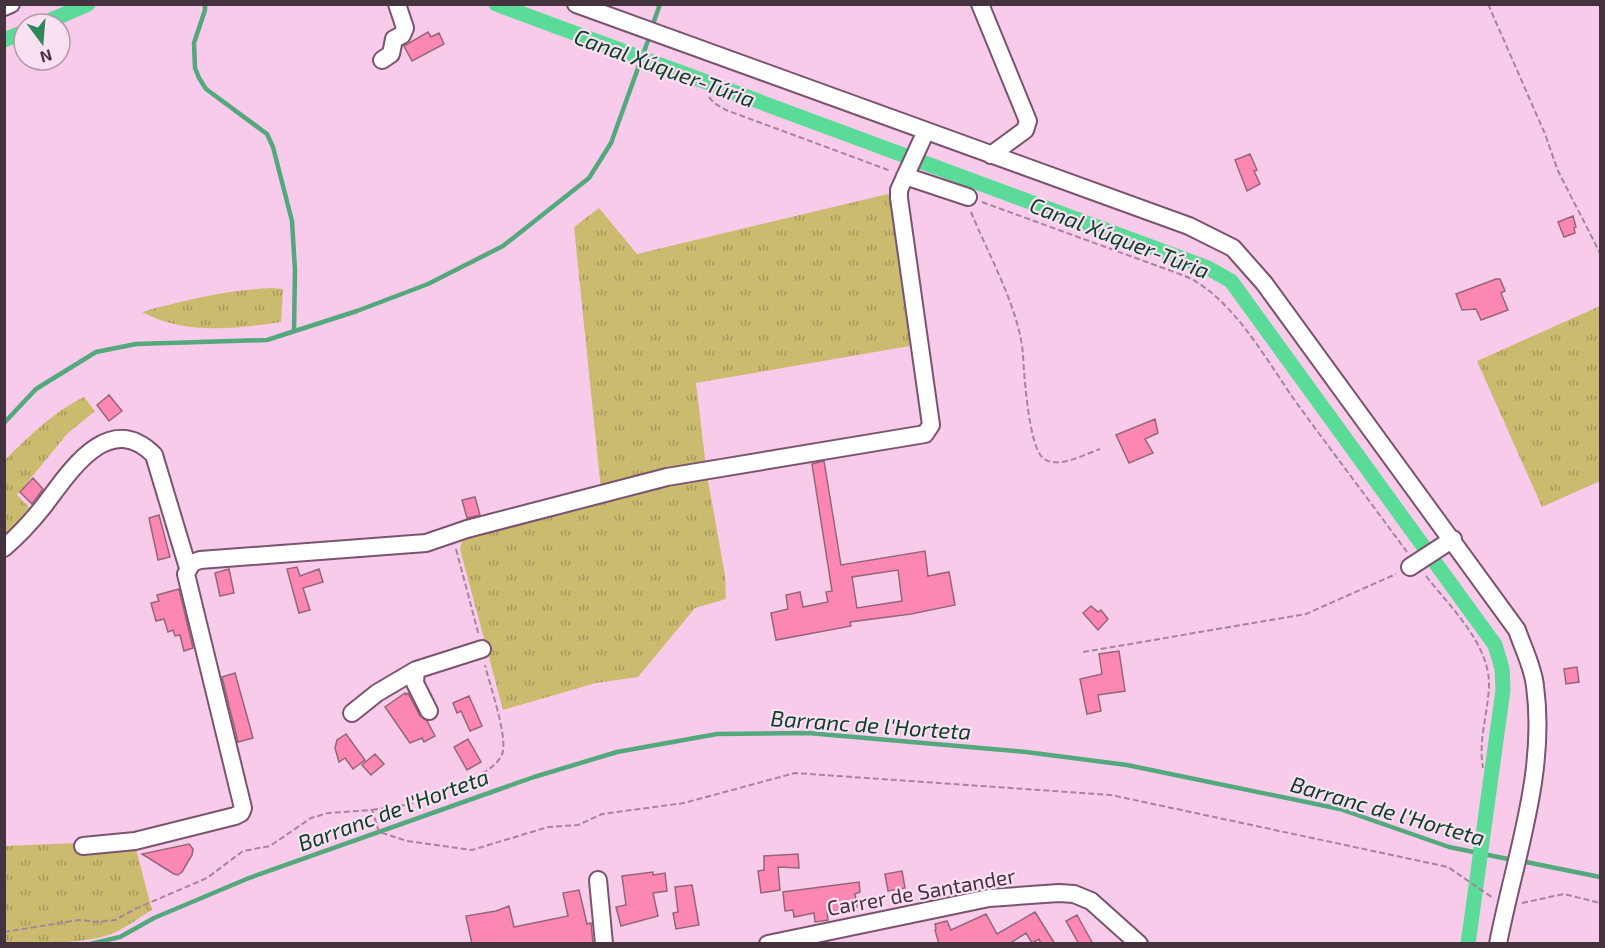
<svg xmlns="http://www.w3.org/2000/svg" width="1605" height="948" font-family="'Exo 2',sans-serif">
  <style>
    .grass { fill: url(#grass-tufts) }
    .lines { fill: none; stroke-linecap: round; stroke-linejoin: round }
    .stream { stroke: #53a87d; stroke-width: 4.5 }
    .canal { stroke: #5adb98; stroke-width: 15 }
    .building { fill: #fd87b3; stroke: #956676; stroke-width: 1.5; fill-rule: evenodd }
    .minor-casing { stroke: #7a546f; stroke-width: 20 }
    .path { stroke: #a6849c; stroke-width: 2; stroke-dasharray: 6 3; stroke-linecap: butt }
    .minor { stroke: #fff; stroke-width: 16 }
    .labels { text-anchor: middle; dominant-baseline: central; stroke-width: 4.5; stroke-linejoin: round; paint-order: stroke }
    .street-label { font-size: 21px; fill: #44323f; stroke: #fbdff2 }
    .water-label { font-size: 22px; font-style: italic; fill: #0a4127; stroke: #fbdff2 }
  </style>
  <defs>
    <pattern id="grass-tufts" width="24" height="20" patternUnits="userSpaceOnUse" patternTransform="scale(1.5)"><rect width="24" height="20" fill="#cbbb6f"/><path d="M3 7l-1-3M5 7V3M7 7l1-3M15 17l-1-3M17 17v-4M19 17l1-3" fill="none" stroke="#a6995d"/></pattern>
  </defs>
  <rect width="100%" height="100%" fill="#f9cbeb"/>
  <path class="grass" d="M892 193 916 345 696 383 706 467 601 490 574 227 599 208 637 254Z
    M271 288 283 289 281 322C236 329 184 335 142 312 184 300 227 290 271 288Z
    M1600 306V481L1542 507 1477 361Z
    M84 397 95 411 67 434 17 495 31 509C57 476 95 410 145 440L106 448 85 464 5 548V460C29 436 53 412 84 397Z
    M707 475 725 575 726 599 695 608 638 677 596 683 503 710 460 549 464 535Z
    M78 843 135 845 152 910C140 917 128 926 116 932 87 945 36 943 5 943L4 846Z"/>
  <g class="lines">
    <path class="stream" d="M205 4V10L194 43 195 68 199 78 206 89 267 134 273 147 292 221 295 270 294 331
      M652 27 660 4
      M4 423 36 389 96 352 136 344 267 340 357 311 428 284 503 246 589 178 611 143 650 35
      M1521 861 1600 877
      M90 944 120 937 154 918 249 878 534 777 617 752 717 734 808 733 1026 752 1127 765 1340 809 1449 847 1513 860"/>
    <path class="canal" d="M496 4 1208 268 1231 281 1495 645 1502 668 1503 690 1468 944
      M42 24 88 4
      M4 40 24 32"/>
  </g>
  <path class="building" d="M428 32 431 37 439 33 444 44 412 61 404 46Z
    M1250 154 1257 170 1254 171 1260 184 1247 191 1235 160Z
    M1573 216 1576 227 1574 228 1575 233 1564 237 1558 222Z
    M1496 279H1500L1505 291 1501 293 1508 310 1481 320 1476 309 1462 310 1456 294Z
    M109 395 122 411 109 421 97 405Z
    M1155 419 1158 433 1145 439 1153 453 1129 463 1116 435Z
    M824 461 841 565 925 551 928 576 949 572 955 605 911 614 850 622 851 626 776 640 771 613 788 609 786 595 800 592 803 607 828 602 826 592 832 591 812 464ZM898 570 902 601 857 608 852 577Z
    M33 478 43 489 32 504 20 492Z
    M475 497 480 515 467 518 462 500Z
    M159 515 170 557 158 560 149 518Z
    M297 567 300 576 319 569 323 582 303 588 310 610 299 613 287 569Z
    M229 569 234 593 220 596 215 573Z
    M179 589 193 648 184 651 180 635 175 636 173 630 168 632 164 619 156 621 151 603 159 601 157 595Z
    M1091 606 1098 612 1101 610 1108 619 1098 630 1083 613Z
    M1119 651 1125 691 1098 695 1101 711 1087 714 1080 679 1102 674 1099 654Z
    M1577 667 1579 682 1566 684 1564 669Z
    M235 673 253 738 238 742 222 677Z
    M405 693 406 695 408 693 420 716 427 721 435 736 424 742 422 738 410 743 385 707Z
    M469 696 482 726 470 731 461 711 457 713 453 703Z
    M346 734 365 760 353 769 345 758 339 762 335 748 337 740Z
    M468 739 481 762 467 770 454 747Z
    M375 754 384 764 371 775 362 765Z
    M189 844 193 849 192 855 182 872 178 875 174 874 142 854Z
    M798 854 799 868 778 867 780 890 761 893 758 871 764 870V856Z
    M902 871 905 888 888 891 885 874Z
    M653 872V875L665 873 667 891 653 893 658 916 621 926 616 907 626 905 622 876Z
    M859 882 860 892 855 894 857 907 827 913 828 920 815 922 814 913 794 917 793 910 785 911 783 892Z
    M692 885 699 925 676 929 673 913 678 912 675 887Z
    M579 890 587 924 591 923 593 944H472L466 916 496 911 509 906 514 927 568 916 563 893Z
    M1035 912 1055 944H1041L1039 939 1032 943 1026 933 1009 944H939L935 930 936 929 935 924 947 921 951 930 986 914 997 934Z
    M1077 915 1093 944H1079L1066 921Z"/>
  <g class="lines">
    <defs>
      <path id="minor" d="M576 4 1189 226 1233 248 1264 283 1517 630C1523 648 1533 667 1535 686 1547 773 1514 860 1498 944
        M980 4 1028 121 1025 130 991 155
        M4 7 11 4
        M382 60 391 54 394 39 402 35 405 28 397 4
        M905 176 968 197
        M4 548C19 535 31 522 43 507 69 473 108 409 154 455L188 568
        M1410 567 1453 539
        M416 670 415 683 429 711
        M352 713 377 693 416 670 482 649
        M83 846 135 841 235 816 241 813 243 808 186 574 192 563 200 560 426 543 467 529 667 477 925 434 931 425 899 198V190L926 131
        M598 880 604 944
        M768 944 989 898 1059 893 1074 894 1091 901 1139 944"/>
    </defs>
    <use href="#minor" class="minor-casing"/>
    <path class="path" d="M1488 4 1545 134 1558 171 1600 253
      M709 97 714 103 726 110 891 171
      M982 202 1185 276C1233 297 1268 363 1298 405 1334 454 1371 503 1407 552
      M971 212C988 254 1020 310 1023 355 1024 375 1029 447 1043 458 1057 470 1085 454 1100 449
      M456 549 479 636
      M1426 576C1450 607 1490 644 1489 686 1488 714 1478 740 1483 768
      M1083 652 1306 614 1396 574
      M372 810C384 808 397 807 409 804 430 799 499 775 503 751 506 731 490 686 485 665
      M1522 903 1564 894 1600 903
      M4 932 79 920 98 922 115 920 135 909 207 878 243 851 270 846 311 818 328 813 372 810 379 832 407 841 472 850 548 827 578 825 602 814 684 803 795 773 1111 795 1448 867 1493 898"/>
    <use href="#minor" class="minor"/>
  </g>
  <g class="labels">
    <g class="street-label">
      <text transform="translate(921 891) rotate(-10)">Carrer de Santander</text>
    </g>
    <g class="water-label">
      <text transform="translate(665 67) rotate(20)">Canal Xúquer-Túria</text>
      <text transform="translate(1120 237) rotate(21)">Canal Xúquer-Túria</text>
      <text transform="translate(871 724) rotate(4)">Barranc de l'Horteta</text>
      <text transform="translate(393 809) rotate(-20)">Barranc de l'Horteta</text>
      <text transform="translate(1388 810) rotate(16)">Barranc de l'Horteta</text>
    </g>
  </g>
  <rect width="1605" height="948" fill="none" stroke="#44323f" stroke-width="12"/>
  <g transform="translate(42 42) rotate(164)"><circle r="28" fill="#fbdff2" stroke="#b29aaa" stroke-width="1.5"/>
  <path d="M0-4.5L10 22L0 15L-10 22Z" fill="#2f8659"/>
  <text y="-9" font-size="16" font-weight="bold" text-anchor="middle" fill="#44323f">N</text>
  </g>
</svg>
